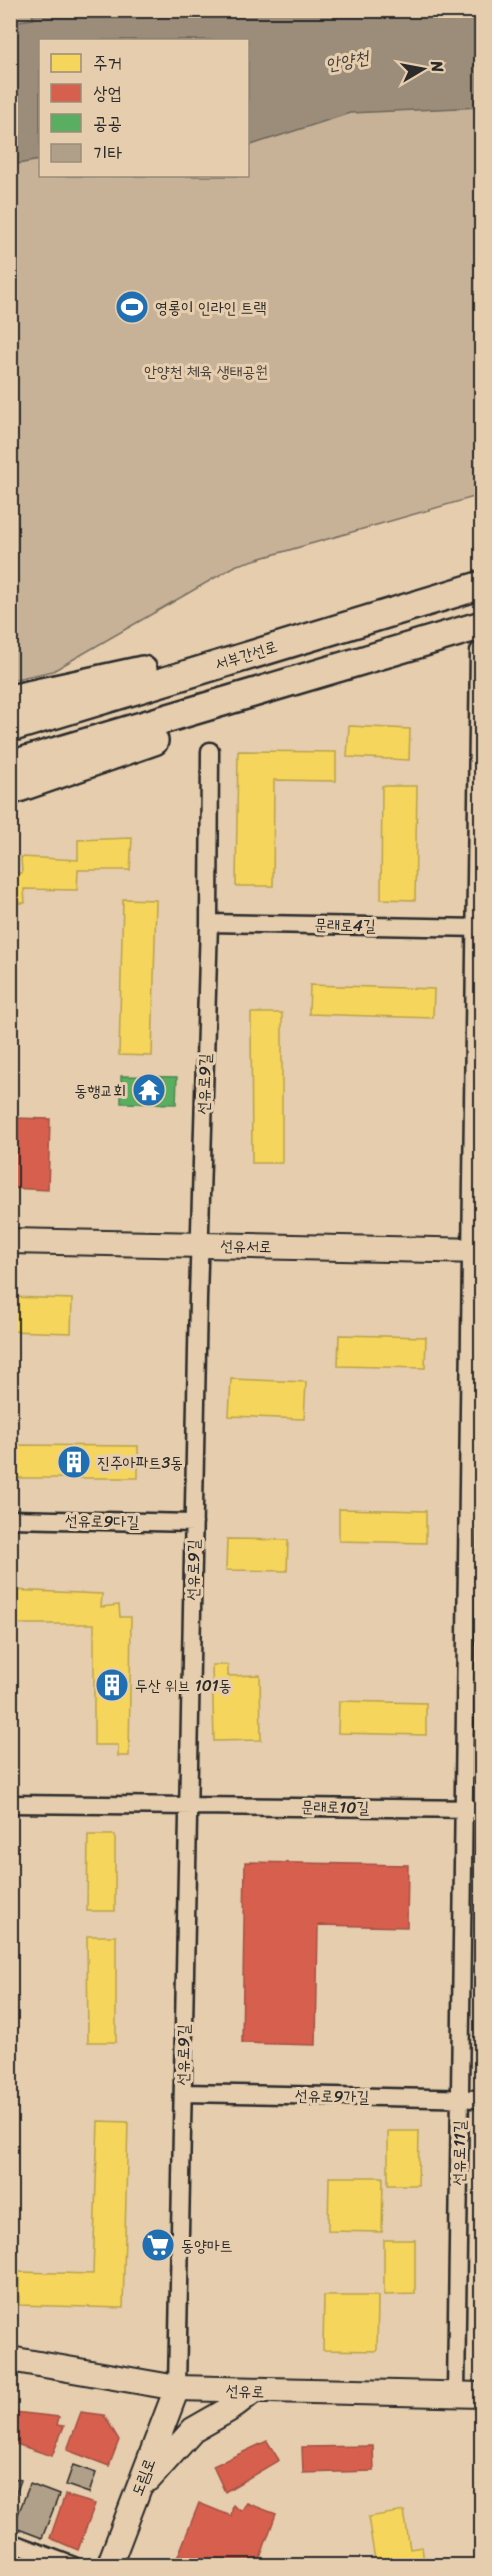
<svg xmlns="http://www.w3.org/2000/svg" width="492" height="2576" font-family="Sriracha,'Poor Story',sans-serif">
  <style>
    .green { fill: #c7b298; stroke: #796e62; stroke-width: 1.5; fill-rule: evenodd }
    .water { fill: #9b8d7a; stroke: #6e665a; stroke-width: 1.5 }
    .homes { fill: #f6d55c; stroke: #b9a24d; stroke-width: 1.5 }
    .shops { fill: #d6604d; stroke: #a35043; stroke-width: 1.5 }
    .public { fill: #5aae61; stroke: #4c8751; stroke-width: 1.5 }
    .building { fill: #b1a089; stroke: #2b2b2b; stroke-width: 1.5 }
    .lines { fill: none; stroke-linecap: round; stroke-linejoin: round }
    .street-casing { stroke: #2b2b2b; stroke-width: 21 }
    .secondary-casing { stroke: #2b2b2b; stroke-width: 28 }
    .primary-casing { stroke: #2b2b2b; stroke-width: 32 }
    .street { stroke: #e5cdad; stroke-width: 16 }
    .secondary { stroke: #e5cdad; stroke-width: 24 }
    .primary { stroke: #e5cdad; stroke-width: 27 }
    .labels { text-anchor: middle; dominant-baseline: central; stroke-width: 6; stroke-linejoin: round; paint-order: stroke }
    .poi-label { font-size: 16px; fill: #2b2b2b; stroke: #e5cdad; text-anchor: start }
    .park-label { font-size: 16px; fill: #423f3b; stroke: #e5cdad }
    .street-label { font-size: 16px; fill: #2b2b2b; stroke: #e5cdad }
    .water-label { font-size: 18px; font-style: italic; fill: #413f3b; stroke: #e5cdad }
  </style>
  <rect width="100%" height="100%" fill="#e5cdad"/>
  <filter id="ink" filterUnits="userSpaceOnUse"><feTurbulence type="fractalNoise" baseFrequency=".0167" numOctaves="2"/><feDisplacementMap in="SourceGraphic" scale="12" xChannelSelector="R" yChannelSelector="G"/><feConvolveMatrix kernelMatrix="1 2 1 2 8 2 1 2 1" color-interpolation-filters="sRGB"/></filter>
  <g filter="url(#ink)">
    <path class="green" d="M11 11H481V495L237 565 53 671 11 680ZM40 40H248V176H40Z"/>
    <path class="water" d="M32 11H481V107L350 113 248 146V40H40V160L11 165V22L33 19Z"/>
    <path class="homes" d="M349 726 410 729 409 760 347 757Z
      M238 751 336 752V781L274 780 273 886H236Z
      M382 786H417L415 900 381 899Z
      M132 838 130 870H78L77 890 24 889 25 903H10V873H22L21 857 78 860V840Z
      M123 899 156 900 152 1056 119 1055Z
      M310 985 434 989 433 1018 309 1014Z
      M251 1013H282V1163H252Z
      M10 1297 72 1299 71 1333 10 1331Z
      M339 1335 426 1337 425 1368 338 1366Z
      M231 1379 306 1382 304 1419 229 1416Z
      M10 1445 138 1446V1478H10Z
      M339 1509 426 1511V1543L339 1541Z
      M227 1539 288 1540 287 1571 226 1570Z
      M10 1590 102 1594 101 1607 119 1605 120 1617H131L129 1756H118V1745H94V1624H10Z
      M212 1665H228V1676L260 1675 261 1740 214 1741Z
      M339 1701 426 1703V1735L338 1733Z
      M88 1835H115V1911H87Z
      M87 1936H116V2042H88Z
      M98 2121 128 2122 123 2308 19 2305V2272L93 2274Z
      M388 2131H419L418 2185H388Z
      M329 2177H383L382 2232 328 2231Z
      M384 2240H415V2294L384 2295Z
      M324 2296H378L377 2351 323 2350Z
      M475 2299H482V2349H477Z
      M404 2511 410 2549 422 2547 424 2562 412 2566H376L368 2517Z"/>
    <path class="shops" d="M13 1118 50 1119 48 1190 11 1188Z
      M245 1862 408 1865 407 1927 318 1925 316 2045 242 2043Z
      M14 2412 59 2417 57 2425 64 2426 52 2456 10 2442V2424Z
      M81 2412 104 2415 119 2440 109 2466 67 2450Z
      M267 2441 279 2460 225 2492 213 2466Z
      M373 2446 374 2471 303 2473 302 2447Z
      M65 2495 95 2504 78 2550 50 2538Z
      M199 2503 231 2516 233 2505 241 2511 247 2503 276 2514 257 2566H174Z"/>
    <path class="public" d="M121 1076 177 1077 176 1104 121 1103Z"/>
    <path class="building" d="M73 2465 96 2473 89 2493 66 2485Z
      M10 2477 21 2480 10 2510Z
      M30 2484 59 2495 42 2538 13 2527Z"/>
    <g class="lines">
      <defs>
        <path id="street" d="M209 923 482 928
          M10 1519 194 1523
          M10 1804 482 1809
          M183 2093 482 2099
          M177 2388 198 1298 209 923 210 751
          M456 2395 479 651
          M10 2542 74 2566"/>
        <path id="secondary" d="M10 1241 482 1251
          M10 2359 177 2388 482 2395
          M149 2479 193 2430 228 2410 253 2391
          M109 2566 177 2388"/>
        <path id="primary" d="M10 699 143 670
          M10 728 482 585
          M10 765 482 625
          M10 791 154 741"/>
      </defs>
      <use href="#street" class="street-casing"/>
      <use href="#secondary" class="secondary-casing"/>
      <use href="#primary" class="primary-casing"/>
      <use href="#street" class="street"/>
      <use href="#secondary" class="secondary"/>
      <use href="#primary" class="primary"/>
    </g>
  </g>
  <defs>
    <symbol id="stadium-disc" viewBox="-11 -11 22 22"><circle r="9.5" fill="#1f6fb2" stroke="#e5cdad"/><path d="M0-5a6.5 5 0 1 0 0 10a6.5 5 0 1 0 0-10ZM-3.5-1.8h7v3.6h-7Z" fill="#fff"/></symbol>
    <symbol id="temple-disc" viewBox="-11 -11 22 22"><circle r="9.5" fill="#1f6fb2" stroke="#e5cdad"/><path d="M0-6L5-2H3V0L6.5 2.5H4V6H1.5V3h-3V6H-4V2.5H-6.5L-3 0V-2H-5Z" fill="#fff"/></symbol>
    <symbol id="building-disc" viewBox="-11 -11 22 22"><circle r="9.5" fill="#1f6fb2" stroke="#e5cdad"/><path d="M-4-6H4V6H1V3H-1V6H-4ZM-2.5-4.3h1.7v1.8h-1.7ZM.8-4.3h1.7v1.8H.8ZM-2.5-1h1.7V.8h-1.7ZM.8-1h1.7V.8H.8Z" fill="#fff"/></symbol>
    <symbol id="supermarket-disc" viewBox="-11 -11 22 22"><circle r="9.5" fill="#1f6fb2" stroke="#e5cdad"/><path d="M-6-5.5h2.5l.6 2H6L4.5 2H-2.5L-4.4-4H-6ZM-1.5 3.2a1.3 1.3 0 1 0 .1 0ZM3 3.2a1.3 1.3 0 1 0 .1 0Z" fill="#fff"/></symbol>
  </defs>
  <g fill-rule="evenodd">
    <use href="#stadium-disc" x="113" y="288" width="38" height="38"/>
    <use href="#temple-disc" x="130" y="1071" width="38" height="38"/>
    <use href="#building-disc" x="55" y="1443" width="38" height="38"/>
    <use href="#building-disc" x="93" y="1666" width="38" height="38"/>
    <use href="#supermarket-disc" x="139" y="2226" width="38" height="38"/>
  </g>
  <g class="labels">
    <g class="poi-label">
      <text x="155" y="307">영롱이 인라인 트랙</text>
      <text x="126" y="1090" text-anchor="end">동행교회</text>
      <text x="97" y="1462">진주아파트3동</text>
      <text x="135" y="1685">두산 위브 101동</text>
      <text x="181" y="2245">동양마트</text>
    </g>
    <g class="park-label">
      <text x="206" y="371">안양천 체육 생태공원</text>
    </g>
    <g class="street-label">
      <text transform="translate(246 655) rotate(-17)">서부간선로</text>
      <text transform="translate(345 925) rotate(1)">문래로4길</text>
      <text transform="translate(204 1084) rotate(-88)">선유로9길</text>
      <text transform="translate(246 1246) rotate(1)">선유서로</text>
      <text transform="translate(102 1521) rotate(1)">선유로9다길</text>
      <text transform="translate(193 1570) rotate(-89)">선유로9길</text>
      <text transform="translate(335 1807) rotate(1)">문래로10길</text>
      <text transform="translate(183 2055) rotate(-89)">선유로9길</text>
      <text transform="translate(332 2096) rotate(1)">선유로9가길</text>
      <text transform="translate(459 2153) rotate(-89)">선유로11길</text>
      <text transform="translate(245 2391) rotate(2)">선유로</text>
      <text transform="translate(143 2477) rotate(-69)">도림로</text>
    </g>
    <g class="water-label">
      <text transform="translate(347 61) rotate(-11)">안양천</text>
    </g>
  </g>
  <rect width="492" height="2576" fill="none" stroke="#e5cdad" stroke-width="36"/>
  <rect x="18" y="18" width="456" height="2540" fill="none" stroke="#2b2b2b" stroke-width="2" filter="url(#ink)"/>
  <rect x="39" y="39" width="210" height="138" fill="#e5cdad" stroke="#9b8c79" stroke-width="1.5"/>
  <rect x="51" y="54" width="30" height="18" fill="#f6d55c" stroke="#9b8c79" stroke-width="1.5"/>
  <text x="93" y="69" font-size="18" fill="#2b2b2b">주거</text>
  <rect x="51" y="84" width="30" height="18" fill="#d6604d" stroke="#9b8c79" stroke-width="1.5"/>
  <text x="93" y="99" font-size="18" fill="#2b2b2b">상업</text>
  <rect x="51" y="114" width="30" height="18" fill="#5aae61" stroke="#9b8c79" stroke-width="1.5"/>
  <text x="93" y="129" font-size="18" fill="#2b2b2b">공공</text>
  <rect x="51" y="144" width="30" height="18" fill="#b1a089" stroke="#9b8c79" stroke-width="1.5"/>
  <text x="93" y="159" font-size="18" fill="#2b2b2b">기타</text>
  <g transform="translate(423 69) rotate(80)" stroke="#e5cdad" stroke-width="4.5" paint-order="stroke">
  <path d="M0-4.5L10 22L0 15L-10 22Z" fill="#2b2b2b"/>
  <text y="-9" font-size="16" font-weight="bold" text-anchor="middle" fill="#2b2b2b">N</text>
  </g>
</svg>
